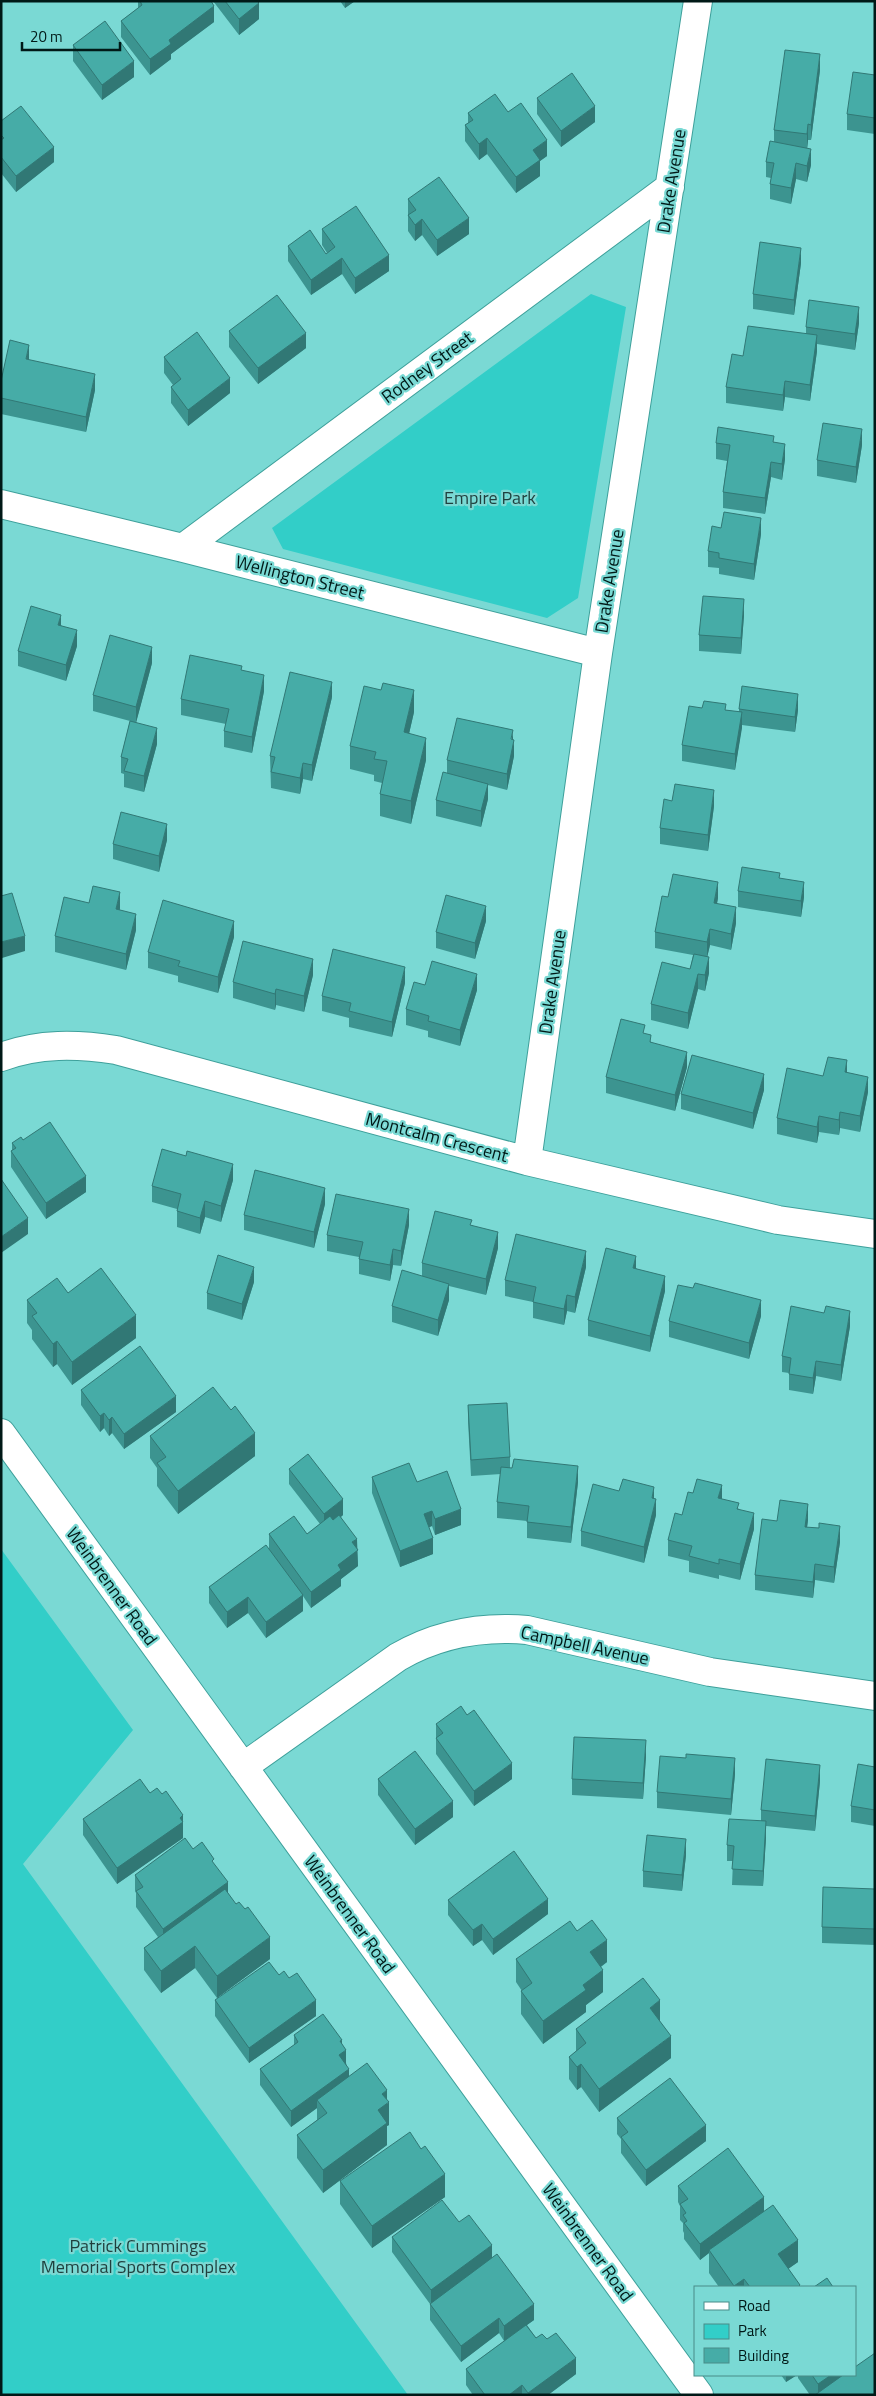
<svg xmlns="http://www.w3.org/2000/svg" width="876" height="2396" font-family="'Titillium Web',sans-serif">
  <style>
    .green { fill: #32cec8 }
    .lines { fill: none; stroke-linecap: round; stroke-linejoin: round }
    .minor-casing { stroke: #3ea09b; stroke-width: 30 }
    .minor { stroke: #fff; stroke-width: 28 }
    .wall { fill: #3c9490 }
    .shaded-wall { fill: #317875 }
    .building { fill: #46aca7; stroke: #317875 }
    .labels { text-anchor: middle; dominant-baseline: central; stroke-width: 4.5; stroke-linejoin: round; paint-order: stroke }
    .street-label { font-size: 18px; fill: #001917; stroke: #7ad9d4 }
    .park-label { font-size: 18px; fill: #1f3f3d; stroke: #7ad9d4 }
  </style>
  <rect width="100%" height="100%" fill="#7ad9d4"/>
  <path class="green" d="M591 294 626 307 578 598 547 618 283 549 272 528Z
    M1 1549 133 1730 23 1864 408 2395H1Z"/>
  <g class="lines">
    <defs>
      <path id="minor" d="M1 504 183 548 598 653
        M183 548 670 187
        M1 1057C39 1043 77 1044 116 1050L527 1161 778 1220 875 1234
        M527 1161 598 653 698 1
        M1 1433 699 2395
        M243 1767 398 1657C438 1634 481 1626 527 1630L710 1672 875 1696"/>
    </defs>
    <use href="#minor" class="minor-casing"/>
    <use href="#minor" class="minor"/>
  </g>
  <path class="wall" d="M138 1H211L214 22 171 54V59L150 75 121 37V21L138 8Z
    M213 1H257L259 19 239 35Z
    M340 1H355L345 8Z
    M73 45 134 77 102 100 73 61Z
    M820 70 811 140H808L807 148 811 165 807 182 796 179 791 204 770 199V184L771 178 766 177V162L774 142V130Z
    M875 75V134L847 130V114Z
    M537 98 595 122 561 147 537 114Z
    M508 112 547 156 540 161V176L516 193 487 154 479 160 465 141V125L468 123V113Z
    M1 121 54 162 16 192 1 173Z
    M408 199 469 234 437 256 422 235 415 241 408 231Z
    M322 229 389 271 355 294 342 274 311 295 288 261V246L326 254 327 253 322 245Z
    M801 263 794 315 753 309V294Z
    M859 323 855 350 817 344V351L810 401 785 397 783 411 726 403V387L743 356 806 334V327Z
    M229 331 306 348 258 384 229 347Z
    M164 357 230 393 188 426 171 403V387L173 385 164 373Z
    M29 360 95 390 86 432 1 414V381Z
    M774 442 785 459 782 480 771 477 765 514 723 508V492L727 461 716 459V443Z
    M862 445 856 483 817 476V460Z
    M761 534 754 580 719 574V568L708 567V551Z
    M744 615 741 654 699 651V635Z
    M61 625 77 646 66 681 18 666V651Z
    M152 663 136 722 157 744 144 792 124 787V774L121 773V757L130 721 93 711V695Z
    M242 671 264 691 252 753 224 747V731L226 724 181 715V699Z
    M332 697 312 781 303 779 300 794 271 788 270 756Z
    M702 708 726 710 739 712V709L798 710 795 732 742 725 735 770 682 761V745Z
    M414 712 409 734 426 760 411 824 380 816V794L382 783 374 781V775L350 769V746Z
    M513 739 514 756 507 790 488 785V799L481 827 436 816V800L447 773V760Z
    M714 806 708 851 660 844V828Z
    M167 840 159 872 113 859V844Z
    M780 878 804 897 801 917 738 907V891Z
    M668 897 718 898 717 903 736 923 731 950 710 945 707 957 709 973 705 991 698 989 688 1029 651 1020V1004L690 969 693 955 655 948V932Z
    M89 903 120 908V910L136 930 126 970 55 952V936Z
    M486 921 475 959 436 948V932Z
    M234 937 218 993 178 982V976L148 968V952Z
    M313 975 304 1012 276 1005 275 1010 233 998V982Z
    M405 983 392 1037 349 1027V1018L322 1011V996Z
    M425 985 477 990 460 1046 428 1037V1031L406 1025V1009Z
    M645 1034 651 1042 687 1067 675 1111 606 1093V1077Z
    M847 1073 868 1092 860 1132 840 1128 839 1135 819 1132 817 1143 777 1134V1118L823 1076Z
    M764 1090 753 1129 681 1109V1094Z
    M23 1140 86 1192 46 1219 11 1167V1151L12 1150V1143Z
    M233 1180 221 1222 205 1217 200 1234 177 1227V1209L152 1202V1186Z
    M325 1204 314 1248 244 1230V1215Z
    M409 1225 401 1266 393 1265 390 1281 359 1274V1257L327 1251V1235Z
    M472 1225 498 1248 486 1295 449 1286V1300L438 1336 392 1322V1306L422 1276V1263Z
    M586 1267 575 1313 567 1311 564 1325 533 1318V1302L505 1296V1280Z
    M636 1268 665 1291 650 1352 588 1336V1320Z
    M254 1282 242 1320 207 1309V1293Z
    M68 1293 136 1338 72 1385 57 1364 53 1367 32 1339V1330L27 1323V1300Z
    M761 1316 749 1359 669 1337V1321Z
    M850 1326 841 1381 816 1376 813 1394 789 1390V1373L782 1372V1356Z
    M81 1390 176 1412 124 1449 112 1433 109 1436 104 1428 100 1432 81 1405Z
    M468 1405 510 1457V1468L578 1482 571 1543 527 1538V1521L497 1518V1502L501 1474 471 1476 468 1421Z
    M150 1436 255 1456 178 1514 157 1486V1468L150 1458Z
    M289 1469 343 1515 341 1517 357 1549 358 1566 341 1579V1586L311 1608 303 1596V1611L266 1638 248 1613 227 1628 209 1603V1587L269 1549V1534H307L320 1524 289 1484Z
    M372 1477 417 1482 461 1525 435 1535 432 1526 429 1527 433 1554 400 1567 372 1493Z
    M619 1491 656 1515 644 1563 581 1546V1531Z
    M722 1499 739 1509 754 1529 740 1580 719 1575V1579L689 1572V1561L668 1556V1540L682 1515Z
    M808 1520 807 1527 840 1542 834 1583 815 1580 813 1598 755 1590V1575L777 1521Z
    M436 1724 512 1779 474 1806 436 1754Z
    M646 1756 643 1799 572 1795V1779Z
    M875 1767V1826L851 1822V1806Z
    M735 1774 731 1815 657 1808V1792Z
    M378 1779 453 1817 415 1845 378 1795Z
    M820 1781 815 1831 766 1826V1837L763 1886 732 1885 733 1861H727V1845L761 1821V1810Z
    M150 1793 162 1794 183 1815V1838L117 1884 83 1835V1819Z
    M193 1849 214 1864 228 1893 270 1959 217 1998 195 1968 161 1993 144 1970V1948L158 1937 136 1907V1893L135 1891V1875Z
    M686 1855 682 1891 643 1887V1871Z
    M875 1889V1945L822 1943V1927Z
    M448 1900 548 1914 493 1955 482 1940 473 1946 448 1915Z
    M577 1931 607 1962 601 1967 603 1992 586 2005V2012L543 2044 521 2014V1991H522L516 1982V1959Z
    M215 2000 316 2016 249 2063 215 2016Z
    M576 2029 671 2058 599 2112 581 2087 577 2090 569 2079V2057L576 2051Z
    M294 2035 342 2045 349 2076 387 2100 389 2125 387 2126V2145L323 2193 297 2158V2135L317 2120V2108L291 2127 260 2085V2069L294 2045Z
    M617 2118 706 2141 646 2186 621 2153V2139L617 2134Z
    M421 2149 445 2197 372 2248 340 2204V2181Z
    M678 2186 764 2212 798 2262 788 2269 800 2287H719L709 2273V2253L700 2260 684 2239V2233L683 2231V2223L680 2220V2206L678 2202Z
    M459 2222 492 2258 534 2320 527 2325 536 2338 576 2374 548 2395H473L466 2385V2369L504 2341 499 2333 461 2362 430 2320V2304L392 2252V2237Z
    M781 2375H797L786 2382Z
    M798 2375H855L875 2395H810L798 2378Z"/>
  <path class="shaded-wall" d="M345 1H355L345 8Z
    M259 3V19L239 35V19Z
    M214 6V22L171 54V59L150 75V59L169 40Z
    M820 54V70L811 140V125Z
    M134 61V77L102 100V85Z
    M595 106V122L561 147V131Z
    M808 124V140L807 150V134Z
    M487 138V154L479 160V144Z
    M547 140V156L540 161V176L516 193V177L533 150Z
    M54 147V162L16 192V176Z
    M811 149V165L807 182V166Z
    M796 163V179L791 204V188Z
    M469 218V234L437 256V240Z
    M422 219V235L415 241V225Z
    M801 248V263L794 315V300Z
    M389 255V271L355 294V278Z
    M342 258V274L311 295V280Z
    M859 307V323L855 350V334Z
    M306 333V348L258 384V368Z
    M817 335V351L810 401V385Z
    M29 345V360L26 359Z
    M95 374V390L86 432V417Z
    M230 378V393L188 426V410Z
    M785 381V397L783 411V395Z
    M862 429V445L856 483V467Z
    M785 444V459L782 480V464Z
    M771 462V477L765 514V498Z
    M761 518V534L754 580V564Z
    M744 599V615L741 654V638Z
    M61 615V631L58 625Z
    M77 630V646L66 681V665Z
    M152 647V663L136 723V707Z
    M264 675V691L252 753V737Z
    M332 682V697L312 781V765Z
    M414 690V712L404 755V732Z
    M798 694V710L795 732V717Z
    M742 712V728L735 770V754Z
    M157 728V744L144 792V776Z
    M513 730V746L514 740V756L507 790V774Z
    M426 738V760L411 824V801Z
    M303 763V779L300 794V778Z
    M488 784V799L481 827V811Z
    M714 790V806L708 851V835Z
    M167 824V840L159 872V856Z
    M718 882V898L714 919V903Z
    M804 882V897L801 917V901Z
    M120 892V908L116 925V909Z
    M486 906V921L475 959V943Z
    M736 907V923L731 950V934Z
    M136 914V930L126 970V954Z
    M234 921V937L218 993V977Z
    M710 929V945L707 958V942Z
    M25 936V951L2 958 1 962V942Z
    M709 957V973L705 991V975Z
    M313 959V975L304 1012V996Z
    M405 967V983L392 1037V1022Z
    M477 974V990L460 1046V1030Z
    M698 974V989L688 1029V1013Z
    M276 989V1005L275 1010V994Z
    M687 1052V1067L675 1111V1095Z
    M847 1060V1076L845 1072Z
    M764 1074V1090L753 1129V1113Z
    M868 1077V1092L860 1132V1116Z
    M840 1112V1128L839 1135V1120Z
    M819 1116V1132L817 1143V1127Z
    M233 1164V1180L221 1222V1206Z
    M86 1176V1192L46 1219V1203Z
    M325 1188V1204L314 1248V1232Z
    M205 1201V1217L200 1234V1218Z
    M409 1209V1225L401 1266V1251Z
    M28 1218V1234L1 1253V1237Z
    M498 1232V1248L486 1295V1279Z
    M393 1249V1265L390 1281V1265Z
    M586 1251V1267L575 1313V1297Z
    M636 1256V1272L633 1268Z
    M254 1267V1282L242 1320V1304Z
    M665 1276V1291L650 1352V1336Z
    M449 1284V1300L438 1336V1320Z
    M567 1295V1311L564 1325V1309Z
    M761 1300V1316L749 1359V1343Z
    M850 1311V1326L841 1381V1365Z
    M136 1315V1338L72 1385V1362Z
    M57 1341V1364L53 1367V1344Z
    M816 1361V1376L813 1394V1378Z
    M176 1396V1412L124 1449V1434Z
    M104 1413V1428L100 1432V1416Z
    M112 1417V1433L109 1436V1420Z
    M255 1433V1456L178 1514V1491Z
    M578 1466V1482L571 1543V1527Z
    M722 1485V1501L718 1498Z
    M654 1487V1503L652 1498Z
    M343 1499V1515L324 1530V1514Z
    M656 1499V1515L644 1563V1547Z
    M808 1504V1520L805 1543V1527Z
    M461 1509V1525L435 1535V1519Z
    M432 1511V1526L424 1529V1514Z
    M754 1513V1529L740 1580V1564Z
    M840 1526V1542L834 1583V1567Z
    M433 1538V1554L400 1567V1551Z
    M357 1539 358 1566 341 1579V1586L311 1608V1592L338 1565 352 1542Z
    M815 1564V1580L813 1598V1582Z
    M303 1595V1611L266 1638V1622Z
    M248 1597V1613L227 1628V1612Z
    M646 1740V1756L643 1799V1783Z
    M735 1758V1774L731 1815V1799Z
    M512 1763V1779L474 1806V1791Z
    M820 1765V1781L815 1831V1816Z
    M453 1801V1817L415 1845V1829Z
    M183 1815V1838L117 1884V1868Z
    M766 1821V1837L763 1886V1871Z
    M686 1839V1855L682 1891V1875Z
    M228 1882V1898L163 1945V1929Z
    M548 1899V1914L493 1955V1939Z
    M482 1924V1940L473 1946V1930Z
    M270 1937V1959L217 1998V1976Z
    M607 1940V1962L590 1974V1952Z
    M195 1946V1968L161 1993V1971Z
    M603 1970V1992L586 2005V2012L543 2044V2021L583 1985Z
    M316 2000V2016L249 2063V2048Z
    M660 2000V2023L650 2008Z
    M671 2036V2058L599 2112V2089Z
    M342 2040V2053L346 2050V2066L339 2071 340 2041Z
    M581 2064V2087L577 2090V2067Z
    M349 2069V2084L317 2100V2108L291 2127V2111Z
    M387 2090V2104L389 2102V2125L387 2126V2145L323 2193V2170L378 2110 382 2094Z
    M706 2125V2141L646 2186V2170Z
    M445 2174V2197L372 2248V2226Z
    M764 2197V2213L709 2250V2253L700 2260V2244Z
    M798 2240V2262L778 2276V2254Z
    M492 2245V2261L431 2305V2290Z
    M744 2279V2287H734V2286Z
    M534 2304V2320L504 2341V2326Z
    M499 2318V2333L461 2362V2346Z
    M576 2358V2374L548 2395H528V2393Z
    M786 2375H797L786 2382Z
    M831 2375H854L818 2395V2384Z
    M522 2385V2395H509Z"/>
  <path class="building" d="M140 1H211L214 6 169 40 171 44 150 59 121 21 142 5Z
    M225 1H257L259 3 239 19Z
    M105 21 134 61 102 85 73 45Z
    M785 50 820 54 811 125 808 124 807 134 774 130Z
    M853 72 875 75V118L847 114Z
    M572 73 595 106 561 131 537 98Z
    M495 94 508 112 521 103 547 140 533 150 540 160 516 177 487 138 479 144 465 125 473 120 468 113Z
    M21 106 54 147 16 176 1 157V140L4 138 1 135V121Z
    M770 141 811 149 807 166 796 163 791 188 770 184 774 163 766 162Z
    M439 177 469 218 437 240 422 219 415 225 408 215 416 210 408 199Z
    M356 206 389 255 355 278 342 258 311 280 288 246 310 230 326 254 335 247 322 229Z
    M760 242 801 248 794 300 753 294Z
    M277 295 306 333 258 368 229 331Z
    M809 300 859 307 855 334 806 327Z
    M748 326 817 335 810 385 785 381 783 395 726 387 732 354 743 356Z
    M197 332 230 378 188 410 171 387 181 379 164 357Z
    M10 340 29 345 26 359 95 374 86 417 1 398V381Z
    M823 423 862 429 856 467 817 460Z
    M718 427 774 436 773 442 785 444 782 464 771 462 765 498 723 492 730 445 716 443Z
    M724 512 761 518 754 564 719 558V553L708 551 712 526 721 528Z
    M703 596 744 599 741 638 699 635Z
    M31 606 61 615 58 625 77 630 66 665 18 651Z
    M110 635 152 647 136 707 93 695Z
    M190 655 242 666 241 670 264 675 252 737 224 731 229 709 181 699Z
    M290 672 332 682 312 765 303 763 300 778 271 772 275 757 270 756Z
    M383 683 414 690 404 732 426 738 411 801 380 794 387 761 374 759 376 752 350 746 364 686 381 690Z
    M742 686 798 694 795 717 739 709Z
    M704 701 726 704 725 710 742 712 735 754 682 745 689 706 702 708Z
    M457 718 513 730 511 739 514 740 507 774 447 760Z
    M130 721 157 728 144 776 124 771 128 759 121 757Z
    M443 772 488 784 481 811 436 800Z
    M675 784 714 790 708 835 660 828 664 799 672 801Z
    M121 812 167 824 159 856 113 844Z
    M742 867 780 873 779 878 804 882 801 901 738 891Z
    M673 874 718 882 714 903 736 907 731 934 710 929 707 942 655 932 662 896 668 897Z
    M93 886 120 892 116 909 136 914 126 954 55 936 64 897 89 903Z
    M12 893 25 936 1 942V896Z
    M446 895 486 906 475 943 436 932Z
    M163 900 234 921 218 977 178 966 180 961 148 952Z
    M243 941 313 959 304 996 276 989 275 994 233 982Z
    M333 949 405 967 392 1022 349 1011 351 1003 322 996Z
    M694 954 709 957 705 975 698 974 688 1013 651 1004 662 962 690 969Z
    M432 961 477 974 460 1030 428 1021 429 1016 406 1009 414 982 425 985Z
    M621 1019 645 1025 643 1033 651 1035 650 1042 687 1052 675 1095 606 1077Z
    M692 1055 764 1074 753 1113 681 1094Z
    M828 1057 847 1060 845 1072 868 1077 860 1116 840 1112 839 1120 819 1116 817 1127 777 1118 787 1068 823 1076Z
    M50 1122 86 1176 46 1203 11 1151 16 1148 12 1143 21 1137 23 1140Z
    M162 1149 186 1156 187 1151 233 1164 221 1206 205 1201 200 1218 177 1211 181 1194 152 1186Z
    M255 1170 325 1188 314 1232 244 1215Z
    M1 1179 28 1218 1 1237Z
    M336 1194 409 1209 401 1251 393 1249 390 1265 359 1259 363 1242 327 1235Z
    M435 1211 472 1220 470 1225 498 1232 486 1279 422 1263Z
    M516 1234 586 1251 575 1297 567 1295 564 1309 533 1302 536 1287 505 1280Z
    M606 1248 636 1256 633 1268 665 1276 650 1336 588 1320Z
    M218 1255 254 1267 242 1304 207 1293Z
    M101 1268 136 1315 72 1362 57 1341 53 1344 32 1316 37 1313 27 1300 57 1278 68 1293Z
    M402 1270 449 1284 438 1320 392 1306Z
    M695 1283 761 1300 749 1343 669 1321 678 1285 693 1288Z
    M791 1306 824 1313 826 1306 850 1311 841 1365 816 1361 813 1378 789 1374 791 1358 782 1356Z
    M140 1346 176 1396 124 1434 112 1417 109 1420 104 1413 100 1416 81 1390Z
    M213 1387 231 1410 235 1406 255 1433 178 1491 157 1463 166 1457 150 1436Z
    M507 1403 510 1457 471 1460 468 1405Z
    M308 1454 343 1499 324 1514 289 1469Z
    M514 1459 578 1466 571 1527 527 1522 529 1506 497 1502 501 1467 512 1468Z
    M409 1463 417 1482 447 1471 461 1509 435 1519 432 1511 424 1514 433 1538 400 1551 372 1477Z
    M623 1479 654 1487 652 1498 656 1499 644 1547 581 1531 593 1484 619 1491Z
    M697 1479 722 1485 718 1498 739 1503 737 1509 754 1513 740 1564 719 1559V1564L689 1556 692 1546 668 1540 675 1513 682 1515 688 1492 693 1493Z
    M780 1500 808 1504 805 1527 819 1528V1523L840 1526 834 1567 815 1564 813 1582 755 1575 762 1519 777 1521Z
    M339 1515 357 1539 352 1542 358 1550 338 1565 341 1570 311 1592 269 1534 294 1516 307 1534 330 1516 333 1520Z
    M266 1545 303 1595 266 1622 248 1597 227 1612 209 1587Z
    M461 1706 467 1715 474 1710 512 1763 474 1791 436 1738 443 1733 436 1724Z
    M574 1737 646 1740 643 1783 572 1779Z
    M415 1751 453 1801 415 1829 378 1779Z
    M686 1754 735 1758 731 1799 657 1792 660 1756 686 1758Z
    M766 1759 820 1765 815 1816 761 1810Z
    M858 1764 875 1767V1810L851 1806Z
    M140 1779 150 1793 157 1788 162 1794 166 1791 183 1815 180 1818 183 1822 117 1868 83 1819Z
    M729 1819 766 1821 763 1871 732 1869 734 1846 727 1845Z
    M647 1835 686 1839 682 1875 643 1871Z
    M185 1838 193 1849 202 1842 214 1859 212 1861 228 1882 163 1929 136 1891 143 1887 135 1875Z
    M514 1851 548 1899 493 1939 482 1924 473 1930 448 1900Z
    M823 1887 875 1889V1929L822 1927Z
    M225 1889 236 1904 239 1902 245 1909 248 1907 270 1937 217 1976 195 1946 161 1971 144 1948Z
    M592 1920 607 1940 590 1952 603 1970 583 1985 586 1990 543 2021 521 1991 532 1983 516 1959 570 1921 577 1931Z
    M269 1962 279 1975 284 1971 289 1978 297 1973 316 2000 249 2048 215 2000Z
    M643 1978 660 2000 650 2008 671 2036 599 2089 581 2064 577 2067 569 2057 586 2043 576 2029Z
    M323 2014 342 2040 340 2041 346 2050 339 2055 349 2069 291 2111 260 2069 298 2042 294 2035Z
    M367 2063 387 2090 382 2094 389 2102 378 2110 387 2123 323 2170 297 2135 327 2113 317 2100Z
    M670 2078 706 2125 646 2170 621 2137 628 2132 617 2118Z
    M410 2132 421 2149 425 2146 445 2174 372 2226 340 2181Z
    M728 2148 764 2197 700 2244 684 2223 687 2221 683 2215 686 2213 680 2204 688 2199 678 2186Z
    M442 2200 459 2222 469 2215 492 2245 431 2290 392 2237Z
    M773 2205 798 2240 778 2254 800 2285 798 2287H750L744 2279 734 2286 709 2250Z
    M497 2254 534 2304 504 2326 499 2318 461 2346 430 2304Z
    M827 2278 833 2287H814Z
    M526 2325 536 2338 542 2334 547 2339 556 2333 576 2358 528 2393 522 2385 509 2395H485L466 2369Z
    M875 2353V2395H815L843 2375H855V2367Z
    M812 2375H831L818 2384Z"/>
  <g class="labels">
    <g class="street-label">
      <text transform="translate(671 181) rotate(-81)">Drake Avenue</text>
      <text transform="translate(427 367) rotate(-36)">Rodney Street</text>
      <text transform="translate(300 577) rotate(14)">Wellington Street</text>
      <text transform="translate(609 581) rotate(-81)">Drake Avenue</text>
      <text transform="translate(552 982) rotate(-82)">Drake Avenue</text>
      <text transform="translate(437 1137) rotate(15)">Montcalm Crescent</text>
      <text transform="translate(112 1586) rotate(54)">Weinbrenner Road</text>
      <text transform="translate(585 1645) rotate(12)">Campbell Avenue</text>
      <text transform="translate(350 1914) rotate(54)">Weinbrenner Road</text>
      <text transform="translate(588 2242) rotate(54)">Weinbrenner Road</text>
    </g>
    <g class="park-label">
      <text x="490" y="497">Empire Park</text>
      <text x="138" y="2245">Patrick Cummings<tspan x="138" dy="21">Memorial Sports Complex</tspan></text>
    </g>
  </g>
  <rect width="876" height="2396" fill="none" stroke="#001917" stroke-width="5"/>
  <rect x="694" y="2286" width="162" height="90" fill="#7ad9d4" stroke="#498c88"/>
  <rect x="704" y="2302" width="25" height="8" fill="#ffffff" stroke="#498c88"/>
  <text x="738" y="2311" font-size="15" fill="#001917">Road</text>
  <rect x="704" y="2324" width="25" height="15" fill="#32cec8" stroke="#498c88"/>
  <text x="738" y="2336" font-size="15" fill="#001917">Park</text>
  <rect x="704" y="2348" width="25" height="15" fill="#46aca7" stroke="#498c88"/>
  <text x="738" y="2361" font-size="15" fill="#001917">Building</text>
  <path d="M22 42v8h98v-8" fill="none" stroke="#001917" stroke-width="2.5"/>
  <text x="30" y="42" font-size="15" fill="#001917" stroke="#7ad9d4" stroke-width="4" paint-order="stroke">20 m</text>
</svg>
